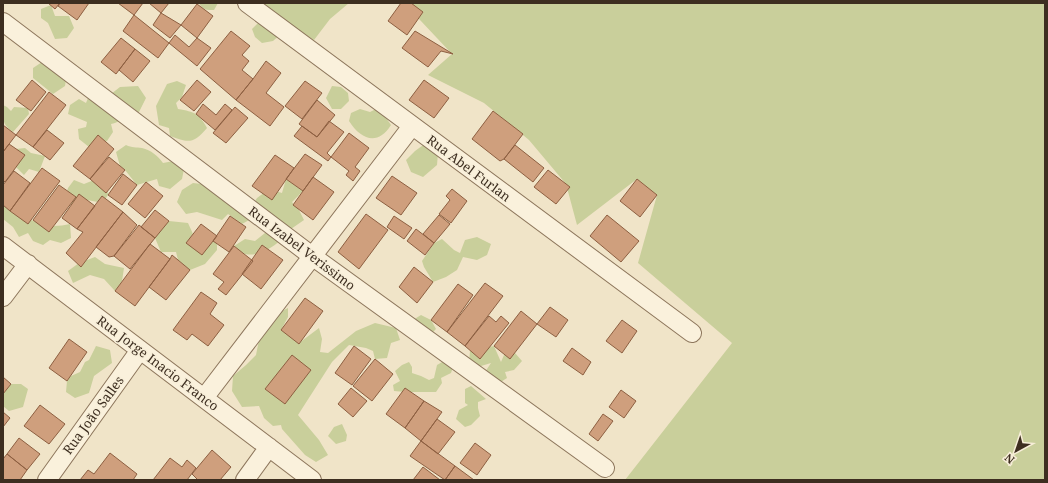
<svg xmlns="http://www.w3.org/2000/svg" width="1048" height="483" font-family="'Noto Serif',serif">
  <style>
    .green { fill: #c9cf9b }
    .building { fill: #cf9f7d; stroke: #8d5f41 }
    .lines { fill: none; stroke-linecap: round; stroke-linejoin: round }
    .minor-casing { stroke: #8d765c; stroke-width: 20 }
    .minor { stroke: #faf1dc; stroke-width: 18 }
    .labels { text-anchor: middle; dominant-baseline: central; stroke-width: 3; stroke-linejoin: round; paint-order: stroke }
    .street-label { font-size: 13px; fill: #3d2e20; stroke: #f7eed8 }
  </style>
  <rect width="100%" height="100%" fill="#f0e4c8"/>
  <path class="green" d="M199 3H218L214 10C207 10 202 10 199 3Z
    M259 3H349L330 19 314 40 285 22Z
    M404 3H1045V480H625L732 343 638 263 657 195 637 179 577 225 566 184 529 140 484 103 428 75 452 54Z
    M51 5 55 16H69L74 28 67 38 55 39 48 23 41 18V9Z
    M260 21 282 33 273 41 262 43 255 37 252 29Z
    M42 62 67 73 65 86 53 94 33 78V68Z
    M177 81 186 85 182 97 176 103 178 109C195 112 199 113 207 128 193 144 189 143 170 136L169 128 159 125 156 106 167 84Z
    M138 86 146 98 139 112 127 113C124 119 117 123 111 124L113 132 107 141 89 147 79 139 78 129 86 127 87 122 68 114 70 105 79 99 86 103 88 98 99 88 111 94 120 87Z
    M332 86 341 87 348 93 349 101 341 109H332L326 98Z
    M3 105 7 107 11 111 14 107 28 108 29 114 13 132C1 124 3 118 3 105Z
    M360 109 370 112 376 109 384 115 391 125C378 146 361 140 349 121L351 113Z
    M426 143 438 153 437 165 423 177 411 172 406 160 415 151Z
    M126 145C132 148 136 147 142 148 151 150 158 156 163 163L179 160 184 169 182 179 170 189 159 186 157 179 137 185 125 170 120 166 116 152Z
    M25 148 31 153 45 156 39 172 29 169 24 175 13 164 16 149Z
    M99 178 107 184 108 195 103 203 87 200 81 205H72L65 198 68 188 74 180 84 184Z
    M286 179 303 191 292 202 299 210 304 220 291 229H278L250 209 257 198 269 189 282 193Z
    M193 183 210 185 251 219 242 224 228 214 222 220 197 212 186 214 177 202 182 190Z
    M3 205C15 215 38 224 54 226 59 226 65 225 70 224L71 238 61 243 50 240 43 245 33 241 28 233 19 237 13 227 3 219Z
    M169 221 188 223 193 234 186 243 217 236V250L205 264 190 270 178 260 176 252H161L155 238 159 226Z
    M265 233 276 234 280 241C271 248 258 257 245 254 241 253 237 249 234 246L245 239 255 241Z
    M477 237 491 244 487 255 477 260 463 257 457 270 446 277 433 282 424 267 422 261 434 243 442 239 454 250 460 253 465 240Z
    M95 257 105 264 124 268 122 281 115 291 104 279 90 275 73 283 68 271 79 263Z
    M288 308V317L281 330 299 343 319 328 322 339 320 352 328 353 356 331 375 323 396 328 400 340 391 343 387 358 375 359 373 351 366 348 349 345 332 362 298 415 319 440 328 455 316 462 305 455 282 429 281 425 273 426 264 418 259 406 242 407 232 391 233 376 246 365 256 355 259 340 276 314Z
    M421 315 431 320 436 329 427 338 413 320Z
    M96 346 110 350 112 363 94 376 89 393 75 398 66 392 67 381 71 376 80 372 85 362 89 360Z
    M494 346 501 362 504 355 515 353 522 361 514 370 505 372 507 378 496 385 485 372 491 363 481 366 469 363 470 351Z
    M444 361 453 367 451 373 441 378 442 383 436 392H405L394 391 393 385 400 381 395 371 402 365 409 362 412 367V373L421 376 429 380 434 378 437 365Z
    M11 384H21L28 389 23 407 9 411 3 406V394Z
    M471 386 486 399 478 402V408L480 416 471 425 465 427 456 419 459 410 468 405 465 403V389Z
    M342 424 347 435 346 441 336 444 328 436 334 427Z"/>
  <path class="building" d="M48 3H60L55 9Z
    M60 3H89L77 20 58 6Z
    M118 3H143L134 15Z
    M149 3H169L161 13Z
    M401 3H411L423 12 407 35 388 21Z
    M197 4 213 16 197 38 181 25Z
    M161 13 181 25 170 38 153 25Z
    M134 15 169 43 158 58 123 31Z
    M231 31 250 46 242 55 249 61 242 70 253 79 236 100 200 69Z
    M415 31 453 54 441 51 428 67 402 48Z
    M175 35 189 47 197 38 211 48 197 66 169 43Z
    M121 38 135 49 116 74 101 62Z
    M135 49 150 61 133 82 119 70Z
    M266 61 281 73 266 93 284 107 270 126 236 100 253 79Z
    M32 80 46 92 31 111 16 100Z
    M197 80 211 92 194 111 180 100Z
    M424 80 449 98 434 118 409 100Z
    M305 81 322 93 302 119 285 106Z
    M49 92 66 105 33 147 16 135Z
    M317 100 335 115 317 137 299 124Z
    M203 104 216 115 225 104 232 110 215 130 196 114Z
    M235 107 248 118 226 143 213 133Z
    M493 111 523 134 504 159 500 161 472 139Z
    M329 121 344 132 327 153 331 157 328 161 294 136 302 126 317 137Z
    M3 125 16 135 3 152Z
    M47 130 64 143 50 160 33 147Z
    M349 133 369 148 355 167 360 171 353 181 346 175 349 171 331 157Z
    M98 135 114 149 90 179 73 166Z
    M9 144 25 155 5 182 3 180V152Z
    M515 145 544 168 533 182 504 159Z
    M305 154 322 165 303 191 286 179Z
    M275 155 294 168 272 200 252 186Z
    M109 157 125 170 106 193 90 179Z
    M42 168 60 181 28 224 10 211Z
    M548 170 570 187 556 204 534 187Z
    M14 171 30 183 10 211 3 205V185Z
    M123 174 137 185 122 205 108 195Z
    M392 176 417 193 401 215 376 198Z
    M313 177 334 192 313 220 293 205Z
    M637 179 657 195 640 217 620 201Z
    M146 182 163 196 145 218 128 204Z
    M59 185 76 197 49 232 33 220Z
    M452 189 467 201 451 223 439 214 450 200 446 196Z
    M79 194 95 206 77 229 62 218Z
    M102 196 123 212 81 267 66 253 83 232 77 229Z
    M155 210 169 221 155 238 141 227Z
    M123 212 137 225 114 256 109 257 96 247Z
    M366 214 388 230 359 269 338 252Z
    M439 215 450 224 434 243 423 234Z
    M607 215 639 241 621 262 590 236Z
    M230 216 246 227 229 252 213 241Z
    M394 216 412 228 404 239 387 227Z
    M201 224 217 236 202 255 186 243Z
    M139 225 155 238 130 269 114 256Z
    M416 229 434 243 425 255 407 241Z
    M150 244 170 259 135 306 115 291Z
    M262 245 283 260 261 289 242 274Z
    M234 246 253 261 226 295 218 289 224 282 213 274Z
    M172 255 190 270 166 300 149 287 170 259Z
    M414 267 433 282 417 303 399 287Z
    M485 283 503 296 465 346 447 332Z
    M458 284 473 295 447 332 431 320Z
    M201 292 217 303 210 314 224 325 208 346 192 334 187 340 173 330Z
    M305 298 323 311 299 344 281 330Z
    M550 307 568 320 556 337 537 324Z
    M521 311 537 324 510 359 494 346Z
    M489 316 496 322 501 316 509 323 480 359 465 346Z
    M622 320 637 331 622 353 606 341Z
    M69 339 87 352 67 381 49 368Z
    M354 346 371 359 352 385 335 373Z
    M572 348 591 362 583 375 563 361Z
    M292 355 311 370 285 404 265 389Z
    M375 359 393 374 372 401 353 386Z
    M3 377 11 384 3 394Z
    M351 388 367 401 353 417 338 404Z
    M405 388 424 401 405 428 386 414Z
    M621 390 636 401 624 418 609 407Z
    M424 401 442 412 421 441 405 428Z
    M40 405 65 424 49 444 24 426Z
    M3 412 10 418 3 427Z
    M603 414 613 421 598 441 589 434Z
    M437 419 455 432 438 454 421 441Z
    M19 438 40 454 27 470 7 454Z
    M421 441 455 466 445 480 410 456Z
    M475 443 491 455 477 475 460 463Z
    M212 450 231 467 220 480H198L192 474Z
    M110 453 137 474 133 480H80L88 470 94 474Z
    M7 454 27 470 20 480H3V459Z
    M170 458 182 467 187 460 196 468 187 480H153Z
    M455 466 474 480H445Z
    M423 467 440 480H413Z"/>
  <g class="lines">
    <defs>
      <path id="minor" d="M247 3 692 333
        M3 22 312 256 605 468
        M3 246 312 480
        M3 297 28 264
        M204 398 412 126
        M47 480 140 350
        M245 480 269 447"/>
    </defs>
    <use href="#minor" class="minor-casing"/>
    <use href="#minor" class="minor"/>
  </g>
  <g class="labels">
    <g class="street-label">
      <text transform="translate(469 168) rotate(37)">Rua Abel Furlan</text>
      <text transform="translate(302 248) rotate(37)">Rua Izabel Verissimo</text>
      <text transform="translate(158 363) rotate(37)">Rua Jorge Inacio Franco</text>
      <text transform="translate(93 415) rotate(-54)">Rua João Salles</text>
    </g>
  </g>
  <rect width="1048" height="483" fill="none" stroke="#3d2e20" stroke-width="8"/>
  <g transform="translate(1016 451) rotate(220)" stroke="#f7eed8" stroke-width="3" paint-order="stroke">
  <path d="M0-3L7 15L0 10L-7 15Z" fill="#3d2e20"/>
  <text y="-6" font-size="11" font-weight="bold" text-anchor="middle" fill="#3d2e20">N</text>
  </g>
</svg>
